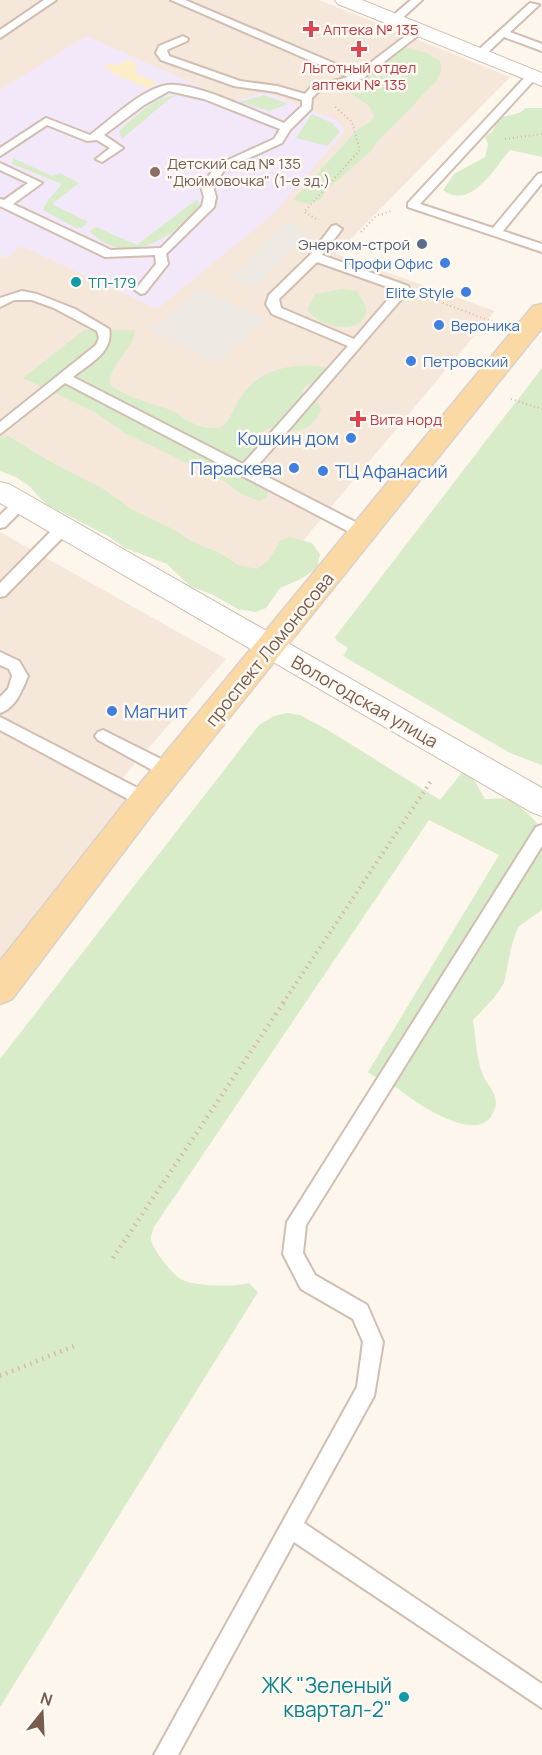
<svg xmlns="http://www.w3.org/2000/svg" width="542" height="1755" font-family="Manrope,sans-serif">
  <style>
    .residential { fill: #f5e8da }
    .industrial { fill: #efe9e4 }
    .education { fill: #f3e8fa }
    .green { fill: #d8ecc9 }
    .sand { fill: #fcefc7 }
    .lines { fill: none; stroke-linecap: round; stroke-linejoin: round }
    .service-casing { stroke: #d1beb0; stroke-width: 4 }
    .minor-casing { stroke: #d1beb0; stroke-width: 2 }
    .primary-casing { stroke: #dad1cd; stroke-width: 3 }
    .path-far2 { stroke: #d9b8a5; stroke-width: 2; stroke-dasharray: 1 3; stroke-linecap: butt }
    .path-far1 { stroke: #d9b8a5; stroke-width: 4; stroke-dasharray: 1.5 4.5; stroke-linecap: butt }
    .path { stroke: #d9b8a5; stroke-width: 4.5; stroke-dasharray: 1.5 5; stroke-linecap: butt }
    .service { fill: #fff; fill-rule: evenodd }
    .minor { fill: #fff; fill-rule: evenodd }
    .primary { fill: #fbd9a5; fill-rule: evenodd }
    .health-dot { fill: #e0444e; stroke: #fffaf3; stroke-width: 2 }
    .education-dot { fill: #8d6e63; stroke: #fffaf3; stroke-width: 2 }
    .service-dot { fill: #5c6f8a; stroke: #fffaf3; stroke-width: 2 }
    .shop-dot { fill: #3f7fe0; stroke: #fffaf3; stroke-width: 2 }
    .culture-dot { fill: #0f9aa8; stroke: #fffaf3; stroke-width: 2 }
    .labels { text-anchor: middle; dominant-baseline: central; stroke-width: 5; stroke-linejoin: round; paint-order: stroke }
    .far-health-label { font-size: 15px; fill: #be3a42; stroke: #fffaf3; text-anchor: start }
    .far-education-label { font-size: 15px; fill: #785e54; stroke: #fffaf3; text-anchor: start }
    .far-service-label { font-size: 15px; fill: #4e5e75; stroke: #fffaf3; text-anchor: end }
    .far-shop-label { font-size: 15px; fill: #366cbe; stroke: #fffaf3; text-anchor: end }
    .far-culture-label { font-size: 15px; fill: #0d838f; stroke: #fffaf3; text-anchor: start }
    .shop-label { font-size: 18px; fill: #366cbe; stroke: #fffaf3; text-anchor: end }
    .street-label { font-size: 18px; fill: #7a5c4d; stroke: #fffaf3 }
    .near-culture-label { font-size: 21px; fill: #0d838f; stroke: #fffaf3; text-anchor: end }
  </style>
  <rect width="100%" height="100%" fill="#fdf6ec"/>
  <path class="residential" d="M0 0H319L510 77 336 254 495 311 260 592 0 458Z
    M0 532 226 659 120 781 141 794 0 965Z"/>
  <path class="industrial" d="M286 222 310 230 256 287 231 278Z
    M199 289 265 319 217 363 150 331Z"/>
  <path class="education" d="M86 36 233 101 266 92 337 120 346 130 273 214 157 309 21 246 6 258 0 255V90Z"/>
  <path class="green" d="M408 48 426 53 440 61C447 80 423 90 415 104L376 143 372 150 329 188 320 200 309 204 293 200 358 129 370 122 374 116 369 106 346 90 351 78 335 65 358 64 372 59 389 58 402 49Z
    M177 95 169 99 122 139 119 131C136 116 154 97 177 95Z
    M264 95 288 104 269 111 240 102Z
    M526 108H542V157L510 150C495 167 471 211 443 190L454 174 485 157 488 144 485 137 492 132 497 122 503 117 519 113Z
    M312 114 332 123 340 132 327 146 296 138Z
    M13 158 52 176 60 173 79 183 52 204 88 222 82 228H76L43 210 48 200 62 184 12 164Z
    M197 199 200 205C172 239 127 269 89 231L96 227 137 245Z
    M342 289 357 291 366 307V313C358 338 318 325 307 310L315 294Z
    M84 330H135C133 352 109 362 110 385 128 397 146 402 165 408 177 412 186 421 197 425 203 428 214 429 220 427 230 423 233 409 238 401 257 368 295 361 330 368L335 375 333 380C323 386 307 378 302 392L320 405 321 410C303 451 274 413 259 436 245 457 276 476 266 498L259 501 241 494 224 481 125 433 94 412 23 378Z
    M542 368V765L510 753 343 656 348 648 337 641 335 637Z
    M8 436 51 462 103 489 133 510 175 530 191 541 220 553 238 565 257 569 269 560 280 541 290 537 312 543 320 554 317 568 301 579 280 588 266 608 255 612 238 609 211 594 190 586 167 564 125 548 108 536 46 504 29 486 16 477 0 471V437Z
    M287 713 300 715 328 730 440 800 464 770 472 776 485 799C491 799 499 798 505 799 516 801 536 820 542 830V910L518 927 512 944 504 983 493 999 473 1020C476 1037 476 1059 483 1075 488 1087 499 1094 495 1108 483 1151 413 1101 397 1088 388 1081 378 1080 368 1072L499 855 429 820 154 1227C153 1231 150 1236 151 1240 153 1250 171 1272 179 1278 191 1287 236 1287 249 1283L258 1292 0 1707V1059L259 725 274 716Z"/>
  <path class="sand" d="M128 59 136 63V73L157 83 147 88 112 73 103 63 118 65Z"/>
  <g class="lines">
    <defs>
      <path id="service" d="M44 0H56L0 38V30Z
        M171 0H185L357 73 416 28 425 30 362 79 319 91 312 98 311 109 290 130 282 143 225 169 213 186 216 197 214 207 166 254 168 264 145 293 141 294 135 290 156 264 155 255 105 257 0 206V199L4 200 28 183 0 170V163L42 183 13 204 111 250 161 248 202 206 204 197 201 186 217 165 274 139 280 129 204 99 169 91 144 105 104 135 123 148 102 162 96 159 110 148 97 140 87 141 47 125 0 156V148L46 118 90 135C110 120 142 89 167 85 194 81 258 113 284 123L302 106V100L276 92 234 86 161 60 156 53 159 46 183 36 188 39 187 41 167 50 169 56 240 81 277 86 305 94 311 87 348 77Z
        M411 0H422L398 22H390V18Z
        M530 3 539 5 510 32 542 44V51L504 37 483 57H475V53Z
        M532 73 536 74V78L420 204 493 228 538 174 542 173V183L503 231 542 244V252L408 207V203L528 74Z
        M336 225 342 229 322 255 408 286 410 289 254 470 369 529 371 533 369 537H359L65 383 0 434V422L96 345 99 338 97 331 54 308 32 300H14L0 307V298L22 291 37 294 75 309 109 329C114 352 89 364 73 377L243 464 348 346 272 314 266 304 269 295 311 254 332 226ZM317 262 396 290 354 339 281 308 279 299Z
        M21 498 28 503 26 506 5 527 0 528V515L16 500Z
        M64 522 71 527 69 531 5 596 0 597V583L59 523Z
        M0 652 19 661 28 676C22 690 16 708 0 713V697L8 689 12 676 9 669 0 665Z
        M0 717 151 795 153 800 151 805 145 807 139 805 0 730Z
        M103 730 175 766 177 771 175 776 169 777 163 776 98 740 95 736 98 732Z
        M542 825V846L306 1225 303 1253 315 1275 367 1305 383 1342 374 1396 304 1523 542 1684V1708L294 1542 178 1755H154L357 1387 363 1342 353 1319 301 1289 283 1254 287 1222 536 827Z"/>
      <path id="minor" d="M335 0H362L542 73V86L338 4Z
        M0 482 9 484 542 788V816L531 812 0 503Z"/>
      <path id="primary" d="M542 304V328L156 809 12 999 0 1004V961L134 791 533 306Z"/>
    </defs>
    <use href="#service" class="service-casing"/>
    <use href="#minor" class="minor-casing"/>
    <use href="#primary" class="primary-casing"/>
    <path class="path-far2" d="M505 139 542 134
      M316 219 304 212 360 150 352 122 334 106
      M361 232 376 216 391 211
      M424 296 496 323
      M511 399 542 409"/>
    <path class="path-far1" d="M283 1003 431 781"/>
    <path class="path" d="M113 1258 284 1002
      M0 1376 74 1346"/>
    <use href="#service" class="service"/>
    <use href="#minor" class="minor"/>
    <use href="#primary" class="primary"/>
  </g>
  <g class="health-dot">
    <path d="M308 20h6v6h6v6h-6v6h-6v-6h-6v-6h6z"/>
    <path d="M356 40h6v6h6v6h-6v6h-6v-6h-6v-6h6z"/>
    <path d="M355 410h6v6h6v6h-6v6h-6v-6h-6v-6h6z"/>
  </g>
  <circle class="education-dot" cx="155" cy="172" r="6"/>
  <circle class="service-dot" cx="422" cy="244" r="6"/>
  <g class="shop-dot">
    <circle cx="445" cy="263" r="6"/>
    <circle cx="466" cy="292" r="6"/>
    <circle cx="439" cy="325" r="6"/>
    <circle cx="411" cy="361" r="6"/>
    <circle cx="351" cy="438" r="6"/>
    <circle cx="294" cy="468" r="6"/>
    <circle cx="323" cy="471" r="6"/>
    <circle cx="112" cy="711" r="6"/>
  </g>
  <g class="culture-dot">
    <circle cx="76" cy="282" r="6"/>
    <circle cx="404" cy="1697" r="6"/>
  </g>
  <g class="labels">
    <g class="far-health-label">
      <text x="323" y="29">Аптека № 135</text>
      <text x="359" y="67" text-anchor="middle">Льготный отдел<tspan x="359" dy="17">аптеки № 135</tspan></text>
      <text x="370" y="419">Вита норд</text>
    </g>
    <g class="far-education-label">
      <text x="167" y="163">Детский сад № 135<tspan x="167" dy="17">"Дюймовочка" (1-е зд.)</tspan></text>
    </g>
    <g class="far-service-label">
      <text x="410" y="244">Энерком-строй</text>
    </g>
    <g class="far-shop-label">
      <text x="433" y="263">Профи Офис</text>
      <text x="454" y="292">Elite Style</text>
      <text x="451" y="325" text-anchor="start">Вероника</text>
      <text x="423" y="361" text-anchor="start">Петровский</text>
    </g>
    <g class="far-culture-label">
      <text x="88" y="282">ТП-179</text>
    </g>
    <g class="shop-label">
      <text x="339" y="438">Кошкин дом</text>
      <text x="282" y="468">Параскева</text>
      <text x="335" y="471" text-anchor="start">ТЦ Афанасий</text>
      <text x="124" y="711" text-anchor="start">Магнит</text>
    </g>
    <g class="street-label">
      <text transform="translate(269 649) rotate(-51)">проспект Ломоносова</text>
      <text transform="translate(365 701) rotate(30)">Вологодская улица</text>
    </g>
    <g class="near-culture-label">
      <text x="392" y="1685">ЖК "Зеленый<tspan x="392" dy="24">квартал-2"</tspan></text>
    </g>
  </g>
  <g transform="translate(42 1713) rotate(18)" stroke="#fffaf3" stroke-width="4.5" paint-order="stroke">
  <path d="M0-4.5L10 22L0 15L-10 22Z" fill="#7a5c4d"/>
  <text y="-9" font-size="16" font-weight="bold" text-anchor="middle" fill="#7a5c4d">N</text>
  </g>
</svg>
